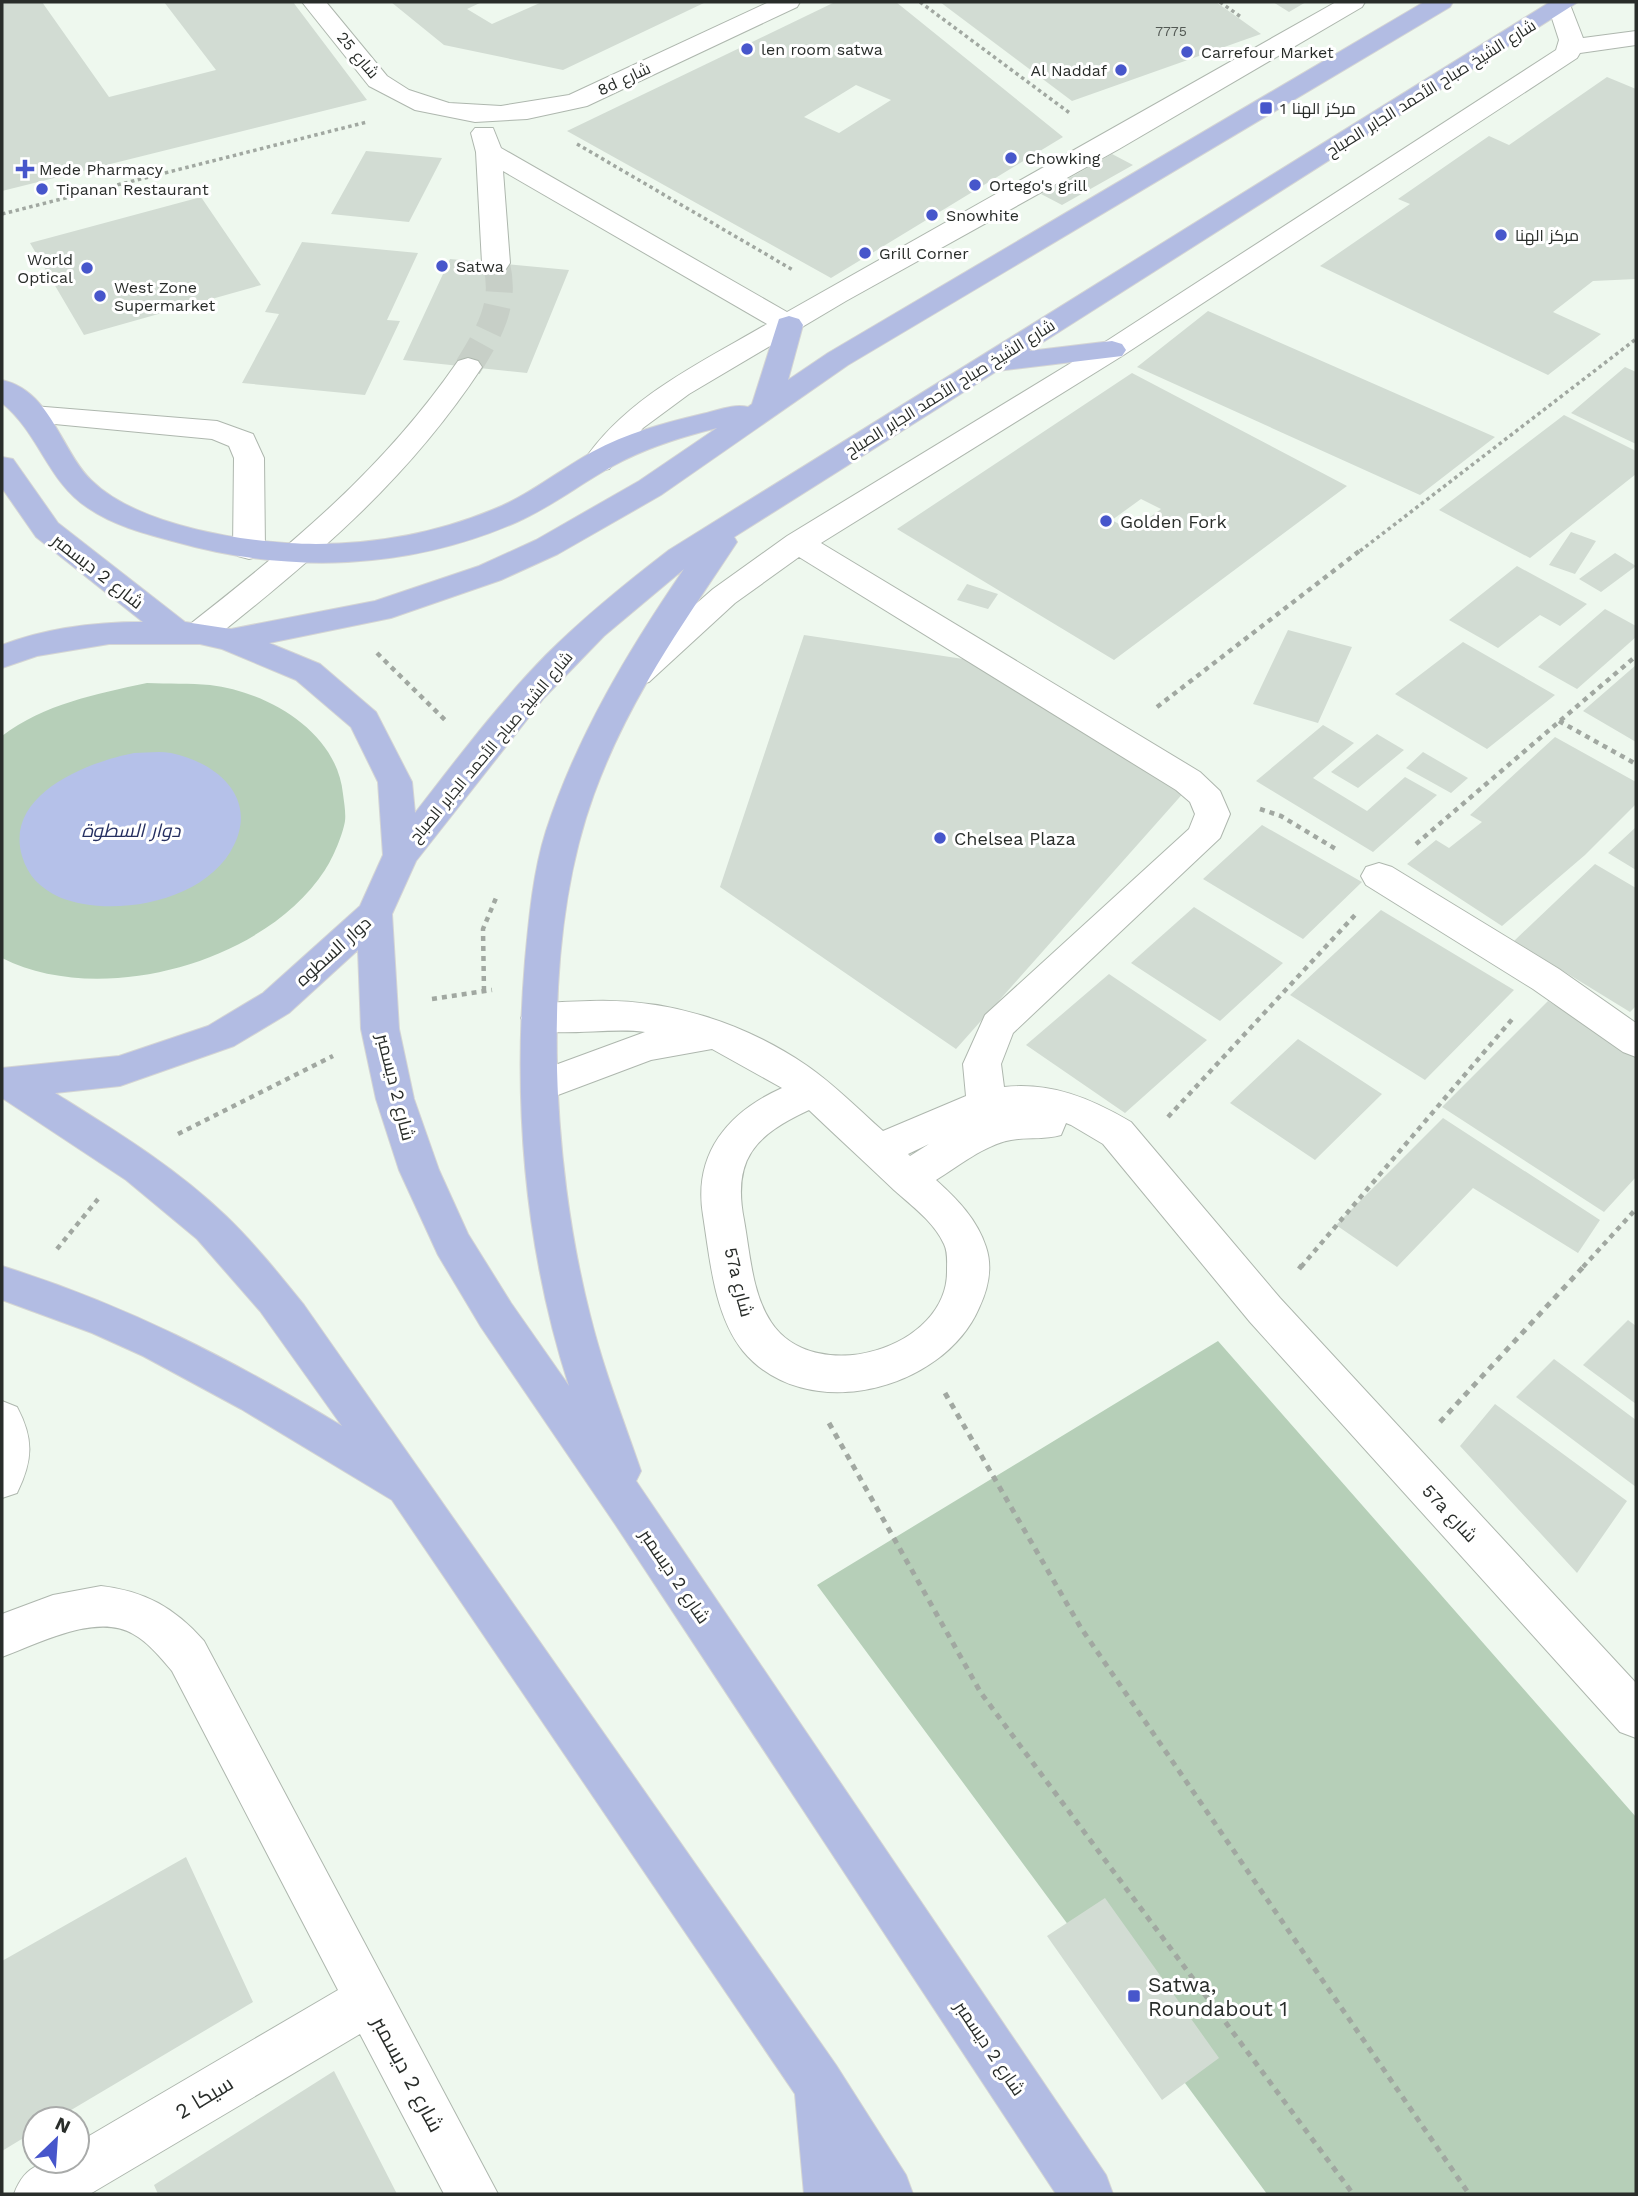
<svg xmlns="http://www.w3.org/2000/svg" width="1638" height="2196" font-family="'Work Sans',Cairo,sans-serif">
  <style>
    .green { fill: #b6cfb8 }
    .water { fill: #b5c1e9 }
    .building { fill: #d2dcd3; fill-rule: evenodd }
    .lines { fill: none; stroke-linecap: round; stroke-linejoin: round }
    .minor-tunnel { stroke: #c7cfc7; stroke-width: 27; stroke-dasharray: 27 14; stroke-linecap: butt }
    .minor-casing { stroke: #aeb7ae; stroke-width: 2 }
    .major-casing { stroke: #d4d5d4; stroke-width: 2 }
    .path-far2 { stroke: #a1a8a1; stroke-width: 3.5; stroke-dasharray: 3.5 3.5; stroke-linecap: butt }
    .path-far1 { stroke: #a1a8a1; stroke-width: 4.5; stroke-dasharray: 5 5; stroke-linecap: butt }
    .path { stroke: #a1a8a1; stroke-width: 5; stroke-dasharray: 6 6; stroke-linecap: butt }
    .minor { fill: #fff; fill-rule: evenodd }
    .major { fill: #b2bce3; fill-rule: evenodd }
    .poi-dot { fill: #4756cb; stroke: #fff; stroke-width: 2.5 }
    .labels { text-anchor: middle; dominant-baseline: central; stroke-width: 6; stroke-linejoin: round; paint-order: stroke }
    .number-label { font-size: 14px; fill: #535954 }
    .far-poi-label { font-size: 16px; fill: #292d2a; stroke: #fff; text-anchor: start }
    .far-street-label { font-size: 16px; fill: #292d2a; stroke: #fff }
    .poi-label { font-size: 18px; fill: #292d2a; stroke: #fff; text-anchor: start }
    .street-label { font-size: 18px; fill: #292d2a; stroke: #fff }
    .water-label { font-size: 19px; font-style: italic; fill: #263061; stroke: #fff }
    .near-poi-label { font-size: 21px; fill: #292d2a; stroke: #fff; text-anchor: start }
    .near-street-label { font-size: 21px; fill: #292d2a; stroke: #fff }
  </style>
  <rect width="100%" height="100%" fill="#eef8ee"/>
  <path class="green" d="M147 683C168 684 190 683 210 685 269 692 337 732 343 794 344 802 346 813 345 821 343 834 333 858 325 870 265 963 100 1008 2 958V736C44 704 96 694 147 683Z
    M1218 1341 1636 1817V2194H1267L817 1585Z"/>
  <path class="water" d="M134 753C146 753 159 751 171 753 215 762 258 796 234 845 207 902 112 919 59 897 40 888 28 876 22 856 4 794 88 762 134 753Z"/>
  <path class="building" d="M2 2H42L109 97 216 70 164 2H293L367 100 2 191Z
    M391 2H482L467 9 492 24 542 2H706L563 70 444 45Z
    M835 2H896L1063 137 831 278 567 131ZM856 85 891 100 839 133 804 117Z
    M940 2H1216L1261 34 1072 101Z
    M1273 2H1306L1289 12Z
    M1607 77 1636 89V279L1593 281 1553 312 1601 334 1548 375 1320 266 1410 204 1398 199 1489 136 1509 145Z
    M366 151 442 158 409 222 331 214Z
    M1112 154 1133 165 1062 205 1041 194Z
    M201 197 261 285 84 335 30 243Z
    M302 242 418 253 387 320 400 321 365 395 242 383 279 314 265 312Z
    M450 259 569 270 527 373 403 360Z
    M1208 311 1495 437 1420 495 1137 367Z
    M1625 367 1636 372V444L1571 413Z
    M1132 373 1347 486 1114 660 897 529ZM1141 499 1161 509 1131 531 1112 520Z
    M1564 415 1636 451V474L1530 558 1439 510Z
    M1571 532 1596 541 1575 574 1549 565Z
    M1615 553 1636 566 1601 592 1579 579Z
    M1517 566 1587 604 1560 626 1540 615 1498 648 1449 620Z
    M967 584 998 594 988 609 957 600Z
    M1605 609 1636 626V637L1577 689 1538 667Z
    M1288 630 1352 647 1318 723 1253 704Z
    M804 635 970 660 1186 790 956 1049 720 887Z
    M1463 642 1555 695 1487 749 1395 694Z
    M1636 665V742L1583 711Z
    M1323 725 1354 743 1313 778 1367 811 1405 777 1437 795 1373 852 1256 781Z
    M1377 734 1404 750 1358 788 1331 772Z
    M1555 737 1636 782V804L1585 855 1502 926 1407 864 1436 840 1449 848 1482 822 1470 815Z
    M1423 752 1468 778 1451 793 1406 768Z
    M1262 825 1362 882 1303 939 1203 879Z
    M1636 827V870L1608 853Z
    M1595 864 1636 888V1006L1630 1012 1514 941Z
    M1194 907 1283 963 1220 1021 1131 963Z
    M1381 910 1514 990 1425 1080 1290 995Z
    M1109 974 1207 1040 1125 1113 1026 1045Z
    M1548 1001 1636 1055V1177L1604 1212 1442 1107Z
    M1298 1039 1382 1094 1315 1160 1230 1103Z
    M1443 1118 1600 1220 1578 1253 1473 1188 1397 1267 1336 1225Z
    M1628 1320 1636 1326V1404L1583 1365Z
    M1554 1359 1636 1420V1487L1516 1397Z
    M1495 1404 1627 1501 1577 1573 1460 1446Z
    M186 1857 253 2002 56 2119H35V2131L2 2151V1961Z
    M1105 1898 1219 2058 1162 2100 1047 1936Z
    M334 2071 397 2194H158L154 2185Z"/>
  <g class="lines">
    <path class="minor-tunnel" d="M468 367C489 333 507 303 496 263"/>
    <defs>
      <path id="minor" d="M302 2H326L387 76 409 90 449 103 501 106 569 95 769 2H800L797 7 587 106 527 119 475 122 415 110 369 86Z
        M1336 2H1365L1362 7 1119 149 846 301 689 394 643 428 609 469 598 471 587 469 583 462C626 397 702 362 767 324L503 171 510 263 506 269H486L482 263 476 152 471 133 475 128H493L501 148 787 312Z
        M1551 2H1569L1583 38 1636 31V45L1580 53 1577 58 1122 356 821 543 1200 772 1220 791 1230 814 1220 838 1013 1033 1001 1064 1004 1087C1051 1082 1090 1098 1131 1122L1280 1298 1636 1683V1738L1620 1732 1250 1322 1103 1144 1071 1125 1066 1123 1061 1135C1044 1140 1028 1137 1011 1140 984 1145 959 1166 936 1180 957 1199 977 1219 986 1247 993 1268 988 1289 979 1308 943 1391 805 1426 743 1351 714 1315 710 1259 703 1215 693 1154 728 1112 782 1088L712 1049 651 1060 542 1101 528 1097 523 1086 528 1075 645 1032C609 1027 559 1038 527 1028L521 1018 527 1008C547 1001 569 1002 590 1001 666 998 743 1022 806 1065 834 1084 858 1109 883 1131L966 1096 963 1064 985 1015 1189 829 1195 814 1190 802 1176 790 799 557 735 603 649 682 637 685 625 682 621 674 625 666 713 589 787 536 1102 344 1556 50 1559 40 1548 6ZM809 1110C837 1137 866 1163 894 1190 912 1206 934 1222 944 1244 948 1252 947 1262 947 1270 949 1349 814 1388 771 1322 752 1294 750 1253 744 1220 732 1159 755 1135 809 1110ZM929 1144 910 1156 908 1154Z
        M468 358 478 361 482 367C407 481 317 556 211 641L200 644 189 641 184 633 189 625C293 543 382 471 458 361Z
        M33 406 217 421 253 434 264 458 265 549 260 556 249 559 238 556 233 549 234 458 229 446 212 439 23 421 18 415 23 409Z
        M1379 863 1392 867 1559 969 1636 1023V1057L1623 1052 1533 989 1366 885 1361 876 1366 867Z
        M2 1401 17 1407C34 1439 33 1460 17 1493L2 1498Z
        M101 1586C145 1591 175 1608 204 1641L498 2194H444L360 2034 90 2194H14C26 2162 45 2161 77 2161V2143L338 1990 172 1671C160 1657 149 1643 133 1634 96 1612 36 1645 2 1657V1614L53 1595Z"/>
      <path id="major" d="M1424 2H1453L1450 7 848 365 661 495 558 554 501 580 391 618 269 643 320 664 376 712 412 782 415 813C457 759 498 704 546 655 584 617 626 583 669 550L1550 2H1578L1029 351 1112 341 1122 344 1126 350 1122 356 997 371 734 537 737 542C682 626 629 698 594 794 539 944 551 1162 590 1315 603 1368 623 1419 641 1471L636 1481 1106 2175 1113 2194H1056L615 1524 481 1327 438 1255 399 1170 376 1099 361 1029 358 950 289 1013 234 1046 120 1086 55 1093C114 1130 175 1167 226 1216 254 1243 279 1274 304 1305L836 2065 906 2175 913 2194H804L795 2094 392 1500 241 1409 143 1356 92 1333 2 1300V1266C124 1304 233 1360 342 1426L260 1311 197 1239 126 1180 2 1098V1068L119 1056 208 1026 263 993 360 906 383 855 378 782 351 727 296 680 222 649 200 644H109L37 656 2 668V645C46 628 96 622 143 622L36 537 2 488V457L13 459 58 523 185 622 231 629 375 601 479 566 536 540 639 481 717 428C681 437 645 448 613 466 580 484 551 507 517 522 408 570 289 574 176 542 146 534 114 526 88 508 47 481 40 434 2 403V380C51 391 60 449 91 480 138 527 252 544 316 544 376 544 436 533 492 510 528 496 558 471 592 452 627 433 664 423 702 414 716 411 734 403 748 407L752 404 779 319 789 316 799 319 803 325 788 380 828 353ZM684 569C628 651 577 736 546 831 533 872 529 918 525 961 513 1104 525 1249 569 1386L511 1303 468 1234 439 1170 414 1099 399 1029 392 914 416 861 544 698 604 636Z"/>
    </defs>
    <use href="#minor" class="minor-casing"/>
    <use href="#major" class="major-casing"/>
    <path class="path-far2" d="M920 2 1071 114
      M1220 2 1241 17
      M577 144 793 270
      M2 214 367 122
      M1360 551 1636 339"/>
    <path class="path-far1" d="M377 653 446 721
      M1157 707 1362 549
      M1559 721 1636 764
      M1260 809 1281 816 1339 851
      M1416 844 1636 656
      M484 991 483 929 496 898
      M432 999 492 990
      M1168 1117 1355 915
      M178 1134 333 1056
      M57 1249 98 1199
      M1301 1267 1514 1017
      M1583 1267 1636 1209"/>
    <path class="path" d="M1299 1269 1302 1265
      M945 1393 1081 1628 1469 2194
      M1440 1422 1585 1265
      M829 1423 981 1693 1353 2194"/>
    <use href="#minor" class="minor"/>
    <use href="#major" class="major"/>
  </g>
  <g class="poi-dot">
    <circle cx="747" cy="49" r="7"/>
    <circle cx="1187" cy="52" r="7"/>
    <circle cx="1121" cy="70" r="7"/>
    <rect x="1259" y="101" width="14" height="14" rx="3.5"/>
    <circle cx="1011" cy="158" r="7"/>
    <path d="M21.5 158.5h7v7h7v7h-7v7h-7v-7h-7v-7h7z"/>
    <circle cx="975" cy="185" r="7"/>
    <circle cx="42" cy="189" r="7"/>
    <circle cx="932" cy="215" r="7"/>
    <circle cx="1501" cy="235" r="7"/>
    <circle cx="865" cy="253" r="7"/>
    <circle cx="442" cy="266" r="7"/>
    <circle cx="87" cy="268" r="7"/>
    <circle cx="100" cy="296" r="7"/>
    <circle cx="1106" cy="521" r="7"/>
    <circle cx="940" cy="838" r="7"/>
    <rect x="1127" y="1989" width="14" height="14" rx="3.5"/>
  </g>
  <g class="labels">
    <g class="number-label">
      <text x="1171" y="31">7775</text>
    </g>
    <g class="far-poi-label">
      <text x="761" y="49">len room satwa</text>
      <text x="1201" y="52">Carrefour Market</text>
      <text x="1107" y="70" text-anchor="end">Al Naddaf</text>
      <text x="1280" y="108">مركز الهنا 1</text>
      <text x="1025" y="158">Chowking</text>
      <text x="39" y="169">Mede Pharmacy</text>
      <text x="989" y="185">Ortego's grill</text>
      <text x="56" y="189">Tipanan Restaurant</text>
      <text x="946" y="215">Snowhite</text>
      <text x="1515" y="235">مركز الهنا</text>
      <text x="879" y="253">Grill Corner</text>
      <text x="73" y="259" text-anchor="end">World<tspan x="73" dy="18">Optical</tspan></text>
      <text x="456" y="266">Satwa</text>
      <text x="114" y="287">West Zone<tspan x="114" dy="18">Supermarket</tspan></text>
    </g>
    <g class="far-street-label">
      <text transform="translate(358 55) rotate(50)">شارع 25</text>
      <text transform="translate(624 79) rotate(-25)">8d شارع</text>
      <text transform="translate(1431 88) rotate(-32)">شارع الشيخ صباح الأحمد الجابر الصباح</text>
      <text transform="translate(950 388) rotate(-32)">شارع الشيخ صباح الأحمد الجابر الصباح</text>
      <text transform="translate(491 747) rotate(-50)">شارع الشيخ صباح الأحمد الجابر الصباح</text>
    </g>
    <g class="poi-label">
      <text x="1120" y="521">Golden Fork</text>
      <text x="954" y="838">Chelsea Plaza</text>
    </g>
    <g class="street-label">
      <text transform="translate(98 571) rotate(38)">شارع 2 ديسمبر</text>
      <text transform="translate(333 951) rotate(-42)">دوار السطوه</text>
      <text transform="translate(396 1087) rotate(76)">شارع 2 ديسمبر</text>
      <text transform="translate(739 1282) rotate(76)">57a شارع</text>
      <text transform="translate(1450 1513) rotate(47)">57a شارع</text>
      <text transform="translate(675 1576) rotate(56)">شارع 2 ديسمبر</text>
      <text transform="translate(990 2048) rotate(56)">شارع 2 ديسمبر</text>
    </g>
    <g class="water-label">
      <text x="131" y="830">دوار السطوة</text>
    </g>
    <g class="near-poi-label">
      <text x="1148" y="1984">Satwa,<tspan x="1148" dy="24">Roundabout 1</tspan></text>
    </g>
    <g class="near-street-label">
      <text transform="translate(408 2074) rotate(62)">شارع 2 ديسمبر</text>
      <text transform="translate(204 2097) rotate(-31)">سيكا 2</text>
    </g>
  </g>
  <rect width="1638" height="2196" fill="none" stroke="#292d2a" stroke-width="7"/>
  <g transform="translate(56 2140) rotate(25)"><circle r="33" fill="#ffffff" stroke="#a9abaa" stroke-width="2"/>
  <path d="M0-5L12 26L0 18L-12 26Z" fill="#4756cb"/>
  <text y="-10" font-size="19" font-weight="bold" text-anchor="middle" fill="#292d2a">N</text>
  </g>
</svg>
